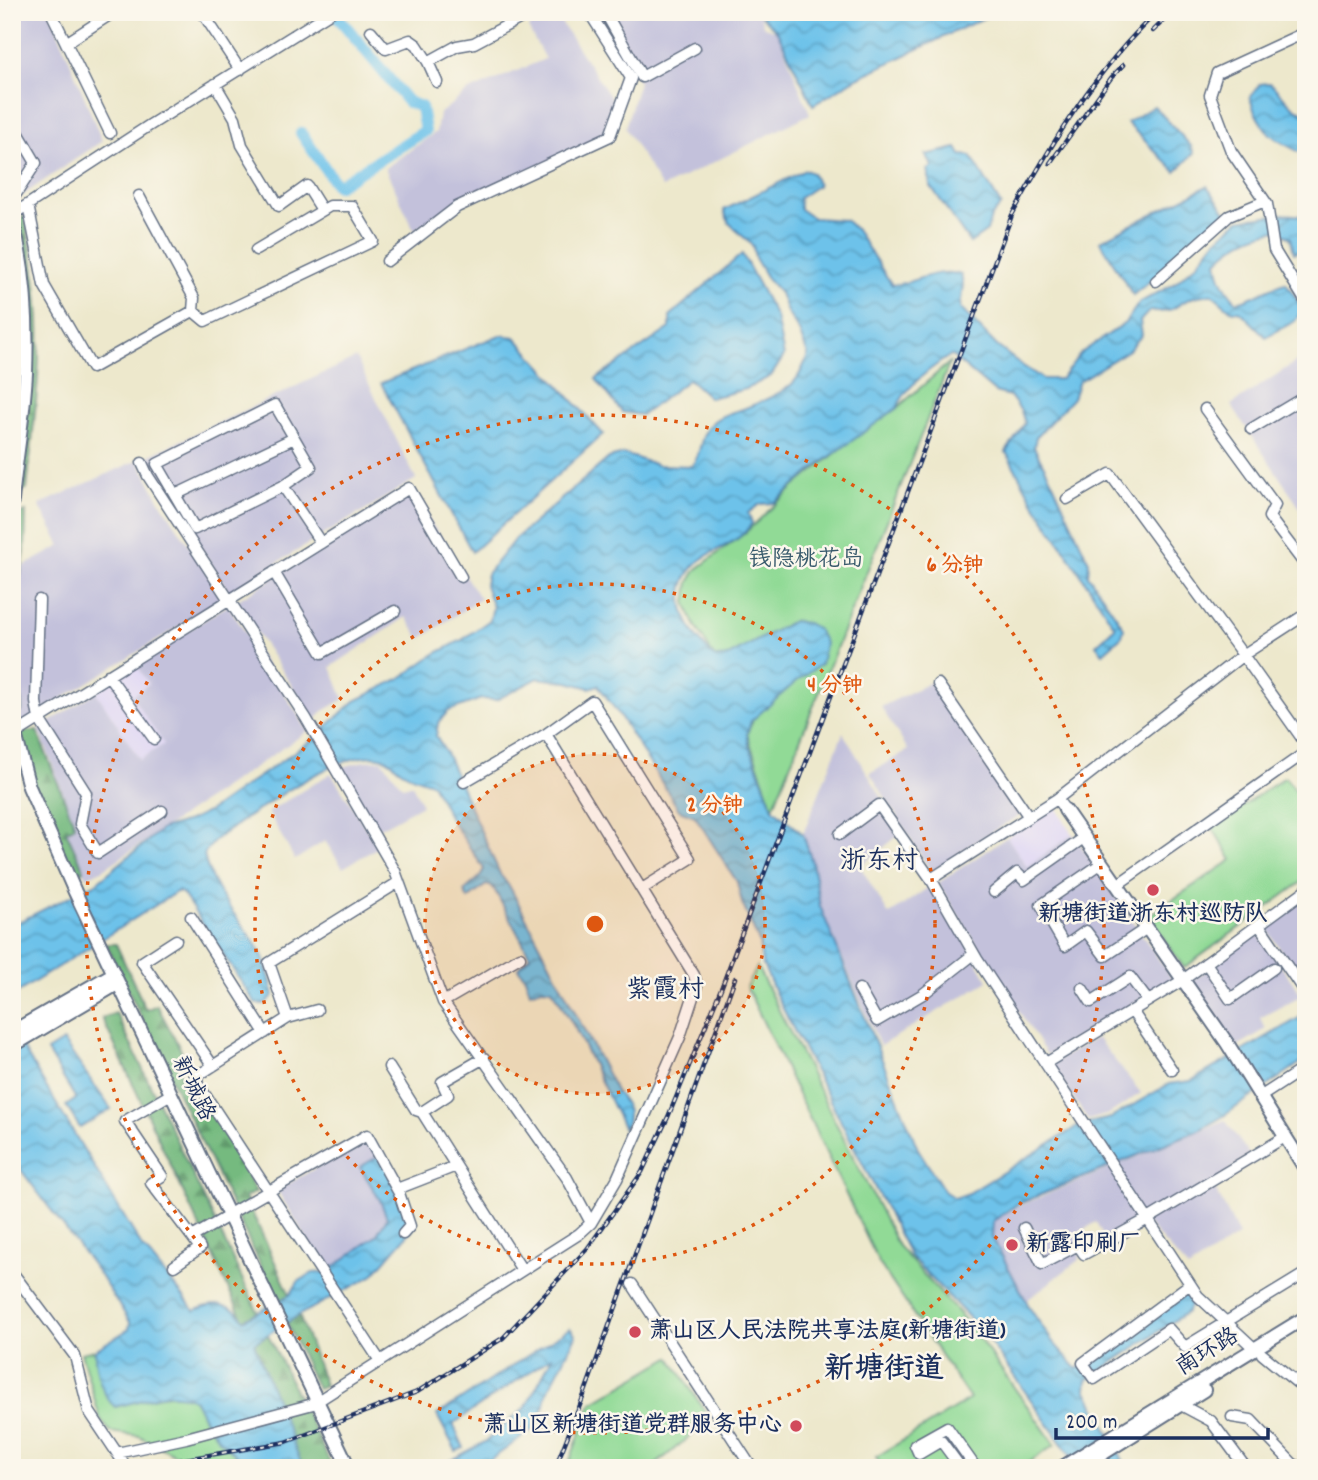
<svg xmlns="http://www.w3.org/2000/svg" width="1318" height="1480" font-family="Dekko,'LXGW WenKai TC',sans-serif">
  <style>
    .built { fill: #ded5f5 }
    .industrial { fill: #c3c1db }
    .forest { fill: url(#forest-firs); stroke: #48746e; stroke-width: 2 }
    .park { fill: #91da96; stroke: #56847a; stroke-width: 2 }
    .water { fill: url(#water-waves); stroke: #4478a4; stroke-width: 2 }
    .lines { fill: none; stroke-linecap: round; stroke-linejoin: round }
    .river { stroke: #6dc2ea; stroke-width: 12 }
    .minor-casing { stroke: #647084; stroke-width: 13 }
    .major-casing { stroke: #647084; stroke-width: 16 }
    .minor { stroke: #fff; stroke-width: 10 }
    .major { stroke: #fff; stroke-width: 12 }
    .rail-casing { stroke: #1b2f5e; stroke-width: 4.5 }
    .rail { stroke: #fbf7ec; stroke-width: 2; stroke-dasharray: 5; stroke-linecap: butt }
    .ring { fill: none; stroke: #de5710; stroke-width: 3.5; stroke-dasharray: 3.5 7 }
    .poi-dot { fill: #d1495b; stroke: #fbf7ec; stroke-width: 2.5 }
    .labels { text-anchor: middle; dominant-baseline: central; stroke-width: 5; stroke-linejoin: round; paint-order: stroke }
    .park-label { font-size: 23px; fill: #385a6c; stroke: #fbf7ec }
    .poi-label { font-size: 23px; font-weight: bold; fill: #1b2f5e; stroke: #fbf7ec; text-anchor: start }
    .street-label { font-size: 23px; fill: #1b2f5e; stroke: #fbf7ec }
    .quarter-label { font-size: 26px; fill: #1b2f5e; stroke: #fbf7ec }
    .district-label { font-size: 30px; font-weight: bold; fill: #1b2f5e; stroke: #fbf7ec }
    .centre { fill: #de5710; stroke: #fbf7ec; stroke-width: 3.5 }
    .ring-label { font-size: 21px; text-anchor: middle; font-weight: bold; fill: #de5710; stroke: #fbf7ec; stroke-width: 5; stroke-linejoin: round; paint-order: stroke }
  </style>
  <defs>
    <pattern id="forest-firs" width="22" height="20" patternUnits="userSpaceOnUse" patternTransform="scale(1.75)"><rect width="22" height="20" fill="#74ba7f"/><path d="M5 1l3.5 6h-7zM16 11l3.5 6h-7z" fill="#5e986b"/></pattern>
    <pattern id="water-waves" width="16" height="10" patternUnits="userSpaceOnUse" patternTransform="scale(1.75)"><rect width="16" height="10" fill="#6dc2ea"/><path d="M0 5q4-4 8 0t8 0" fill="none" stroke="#599ec1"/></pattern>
  </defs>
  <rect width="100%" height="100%" fill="#fbf7ec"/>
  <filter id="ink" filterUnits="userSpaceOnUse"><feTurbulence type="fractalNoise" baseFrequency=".0143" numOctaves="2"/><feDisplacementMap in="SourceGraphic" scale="14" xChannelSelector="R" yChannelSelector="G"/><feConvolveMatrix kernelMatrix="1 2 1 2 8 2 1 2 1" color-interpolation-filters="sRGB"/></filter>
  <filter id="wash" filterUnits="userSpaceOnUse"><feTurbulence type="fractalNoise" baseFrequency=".00686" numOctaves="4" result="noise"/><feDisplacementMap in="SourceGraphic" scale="28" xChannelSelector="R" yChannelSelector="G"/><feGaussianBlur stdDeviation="1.57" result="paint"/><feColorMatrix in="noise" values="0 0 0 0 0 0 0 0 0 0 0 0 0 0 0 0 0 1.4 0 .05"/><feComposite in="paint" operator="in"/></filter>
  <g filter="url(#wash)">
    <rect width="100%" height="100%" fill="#ede8cc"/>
    <path class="built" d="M136 664 149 684 132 696 165 744 140 760 96 692Z
      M1055 806 1073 834 1027 867 1007 837Z"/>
    <path class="industrial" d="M12 12H50L102 141 20 197 12 181Z
      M554 12 619 110 610 136 510 179 414 230 385 168 436 132 439 114 467 92 545 59 528 28Z
      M596 12H758L764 27 777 31 810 114 662 188 625 128 639 82Z
      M1306 355V517L1231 405Z
      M356 358 416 479 229 592 149 466 148 456Z
      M138 460 160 501 224 599 19 725 15 715 22 711 18 662 19 582 24 566 61 546 39 505Z
      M409 488 480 599 420 639 406 617 331 667 344 699 322 712 315 721 236 601 350 531 348 526Z
      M228 605 308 731 104 869 87 877 66 831 75 825 39 729 96 692 140 760 164 744 132 696 149 684 136 664Z
      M931 682 992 775 1021 815 970 845 932 873 870 773 908 750 881 707Z
      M843 733 903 832 860 866 889 915 933 884 988 981 880 1046 820 906 812 862 803 834Z
      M382 760 402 786 412 784 422 805 378 829 339 768 364 761Z
      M331 773 378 847 343 868 325 841 295 860 268 812Z
      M1073 834 1173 980 1047 1055 938 883 1007 837 1027 867Z
      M1306 895V984L1304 985 1265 926Z
      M1257 933 1302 995 1260 1018 1266 1029 1235 1048 1192 981Z
      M1097 1038 1141 1093 1109 1114 1088 1120 1051 1064Z
      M1225 1120 1249 1154 1213 1185 1239 1235 1188 1269 1143 1219 1105 1239 1096 1222 1078 1233 1080 1259 1026 1301 992 1237 993 1221 1019 1206Z
      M369 1138 379 1156 360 1168 380 1200 387 1218 376 1236 327 1272 277 1190Z"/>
    <path class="forest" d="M25 216C31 251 38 286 39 322 41 378 32 434 27 489L17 492 26 405 18 219Z
      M26 512 25 552 19 582 18 662 22 711 15 715 12 702V549L17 515Z
      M25 731H37L75 826 66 831 84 870 74 877 34 788 20 736Z
      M106 944H116L146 1010 157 1005 183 1054 177 1067 188 1085 197 1083 256 1192 245 1197 290 1295 278 1301Z
      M116 1013 258 1312 243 1320 102 1018Z
      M299 1315 325 1385 317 1389 287 1323Z
      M268 1335 333 1468H303L299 1460 254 1343Z"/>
    <path class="park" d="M950 362 773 808 747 734 793 621 725 658 714 657 694 623 686 602 689 582 697 569 745 533 795 486 863 431 897 408Z
      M1285 777 1306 804V879L1184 968 1148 916 1232 860 1212 827Z
      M757 967 898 1246 971 1327 1055 1445 1020 1468H878L881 1465 876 1457 970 1399 879 1263 746 986Z
      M95 1350V1360L115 1407C134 1403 182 1385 196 1402 200 1408 202 1416 206 1422 214 1435 225 1445 236 1455L231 1463 236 1468H201L139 1436 110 1432 100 1418 81 1353Z
      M670 1357 710 1419 652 1468H567L591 1404Z"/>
    <path class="water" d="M757 12H996L857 78 813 105 777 31Z
      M1269 83C1283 92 1289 110 1306 113V155C1274 140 1260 132 1250 98L1260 84Z
      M1154 106 1191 146 1194 153 1176 172 1127 123Z
      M957 148 961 155 971 156 1001 205 991 217 987 231 970 243 930 185 928 170 933 167 926 155Z
      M805 170 812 173 818 185 799 198 800 209 813 218 845 220 856 230 892 285C916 283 937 267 961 275L963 284 960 308 997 346 1023 366 1043 379H1061L1081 353 1125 323 1139 303 1174 284 1197 264 1215 241 1239 220 1281 214 1306 216V249L1294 253 1291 238 1276 230C1251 235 1235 243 1217 261 1219 278 1225 290 1237 302 1255 298 1268 287 1286 283L1303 309 1295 321 1266 337 1241 312 1231 310 1212 294C1206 295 1200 295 1194 297 1176 303 1173 316 1150 310L1140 321 1142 335 1129 350 1079 381 1073 398 1036 437 1034 447 1052 481 1089 562 1088 575 1124 628 1122 636 1103 653 1096 645 1115 627 1034 503 1006 452 1025 423 1021 411 1010 396 995 392 951 355C932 367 905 387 897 408L820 464 774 503 760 504 748 513 752 523C737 547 712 547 695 565 666 596 690 633 714 657L725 658 793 621 807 623 818 630 825 643 821 664 797 681 751 721 747 734 749 745 773 808 803 834 812 862 820 906 918 1149 945 1192 955 1198 969 1193 1080 1125 1111 1118 1169 1084 1191 1081 1306 1014V1059L1222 1117 1199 1130 1018 1204 993 1221 992 1237 1031 1310 1052 1341 1077 1369 1187 1290 1193 1301 1187 1312 1087 1380 1086 1389 1127 1468H1079L983 1332 910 1256 779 1001 762 963 759 942 742 903 737 882 695 816 679 810 620 716 598 685 590 688 568 682 538 678 496 700 481 699 448 711 438 723 436 736 446 753 500 874 511 889 616 1091C626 1104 633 1114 624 1129L575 1028 552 989 542 988 530 992 525 977 518 968 530 956 493 887 486 885 468 899 464 891 479 878 484 869 450 818 432 783C421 780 412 777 402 771 393 765 391 759 380 757 336 749 253 814 216 839L204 854C209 890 244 923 261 953 268 966 270 982 274 995L265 1004H256L183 894 178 891 12 996V925L95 884 162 829 189 821 208 812 310 741 355 701 399 679 435 654 462 640 490 620 493 607 485 585 487 574 515 539 609 458 624 454 657 465 692 466C702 453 699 437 709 426 717 416 731 413 743 409 756 404 782 394 792 384 800 377 804 365 808 355L799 331 787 312 780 293 768 280 755 258 753 246 729 223 724 210Z
      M1207 186 1229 216 1133 295 1100 241Z
      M742 254 776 317 784 356 771 376 746 389 710 398 689 379 642 415 622 412 596 379 670 328V316Z
      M500 335 515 337 603 434 472 552 381 383Z
      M12 1030 141 1245 195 1311C211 1302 234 1302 244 1320L290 1295 298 1282 313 1273 327 1272 376 1236 387 1218 380 1200 360 1167 379 1156 401 1183 416 1225 372 1276 299 1315 254 1343 303 1468H252L246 1465 219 1439 206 1422 195 1400 187 1396 166 1394 115 1407C102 1396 94 1368 95 1350L129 1329 130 1322 97 1271 12 1158Z
      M63 1041 111 1109 80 1128 66 1106 76 1099 47 1051Z
      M570 1328 576 1336 547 1393 539 1425 479 1468H437L485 1442 526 1407 553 1356 453 1424 464 1448 456 1451 437 1415Z"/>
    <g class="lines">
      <path class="river" d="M301 133 337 186 425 131 421 107 408 102 334 12"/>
    </g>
  </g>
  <g filter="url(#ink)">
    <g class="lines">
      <defs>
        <path id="minor" d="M51 12 110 133
          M202 12 240 70
          M605 12 642 77 695 48
          M371 31 386 49 410 40 417 45 428 62
          M1306 32 1217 73 1210 95 1231 151 1267 204 1274 250 1306 302
          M66 43 114 12
          M437 82 428 62 457 46 474 43 532 12
          M215 84 235 118 242 145 279 206 307 186 322 210
          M12 122 36 163 12 200
          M139 196 194 298 193 311
          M28 205 44 285 92 368 193 311 205 321 373 241 352 206H330L256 250
          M12 215 150 125 331 12
          M387 261 457 207 610 136 631 78 589 12
          M1156 281 1229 216 1265 201
          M275 405 311 467 283 486 195 529 157 464Z
          M1205 409 1275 505 1269 517 1306 566
          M1251 429 1306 396
          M142 463 148 476 306 718 395 871 443 1002
          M283 486 321 543
          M175 495 294 438
          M1067 499 1110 474 1243 655 1306 614
          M274 572 322 653 395 611
          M39 600 36 702 39 719 86 793 80 824 98 853 162 811
          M108 675 154 739
          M938 684 1029 817
          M15 734 409 488 461 577
          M464 782 546 734 592 701 690 859 642 889
          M1057 799 1243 655 1306 744
          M1065 810 1057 799 931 879 977 959 1198 1296 1255 1349
          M840 834 879 805 931 879
          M1102 863 1041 905 1065 946 1086 931 1105 956 1147 928
          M1117 885 1306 752
          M994 892 1017 873 1024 880 1085 837
          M191 917 265 1033
          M1259 925 1306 994
          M176 940 142 962 213 1066
          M520 957 443 1002 567 1178 591 1223
          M1206 963 1230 999 1274 968
          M1082 988 1091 1002 1130 977 1148 1001
          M859 989 877 1021 923 994 974 954
          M317 1010 288 1018 194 1078 380 1361
          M1132 1011 1172 1070
          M288 1018 269 963 399 882
          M1046 1063 1183 980 1306 890
          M389 1067 416 1110 422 1112
          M166 1097 125 1121 162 1176 151 1183 192 1237 225 1218
          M1260 1097 1306 1067
          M456 1166 422 1112 448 1095 442 1082 484 1058
          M397 1189 456 1166 522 1270
          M229 1214 367 1135 399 1193 410 1226 403 1234
          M1024 1228 1042 1264 1078 1245 1084 1254 1148 1219 1285 1137
          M174 1266 200 1248 192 1237
          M12 1272 75 1356 89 1411 127 1468
          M632 1284 752 1468
          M1190 1284 1083 1363 1094 1379 1169 1329 1185 1347 1306 1273
          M1262 1354 1306 1390
          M1181 1405 1211 1421 1246 1468
          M1232 1417 1251 1420 1293 1464 1302 1468
          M117 1453 186 1438 313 1404 579 1234 591 1223 617 1179 680 1037 697 985 694 975 546 734
          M961 1468 941 1441 919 1454 915 1445 947 1427 976 1468"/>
        <path id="major" d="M12 218C25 268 28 321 26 373 24 415 16 458 12 501
          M12 722 29 787 75 892 349 1468
          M1065 810 1227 1043 1306 1170
          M12 1032 113 974
          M12 1046 117 984
          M1061 1468 1306 1317
          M1080 1468 1204 1390"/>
      </defs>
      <use href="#minor" class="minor-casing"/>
      <use href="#major" class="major-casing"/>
      <use href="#minor" class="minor"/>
      <use href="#major" class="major"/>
      <defs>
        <path id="rail" d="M1153 31 1172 12
          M1050 163 1111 78 1123 65
          M133 1468 286 1442 417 1392 503 1338 587 1249 642 1172 668 1117 722 986 1012 215C1054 139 1094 72 1157 12
          M555 1468 584 1395 735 978"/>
      </defs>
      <use href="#rail" class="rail-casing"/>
      <use href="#rail" class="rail"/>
    </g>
  </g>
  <circle cx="595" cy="924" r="170" fill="#de5710" fill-opacity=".12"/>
  <g class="ring">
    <circle cx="595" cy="924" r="170"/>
    <circle cx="595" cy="924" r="340"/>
    <circle cx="595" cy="924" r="509"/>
  </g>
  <g class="poi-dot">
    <circle cx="1153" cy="890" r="7"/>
    <circle cx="1012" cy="1245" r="7"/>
    <circle cx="635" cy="1332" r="7"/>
    <circle cx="796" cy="1426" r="7"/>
  </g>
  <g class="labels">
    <g class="park-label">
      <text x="806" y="560">钱隐桃花岛</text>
    </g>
    <g class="poi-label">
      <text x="1153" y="915" text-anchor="middle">新塘街道浙东村巡防队</text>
      <text x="1026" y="1245">新露印刷厂</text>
      <text x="649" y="1332">萧山区人民法院共享法庭(新塘街道)</text>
      <text x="782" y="1426" text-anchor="end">萧山区新塘街道党群服务中心</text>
    </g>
    <g class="street-label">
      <text transform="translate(192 1089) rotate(64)">新城路</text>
      <text transform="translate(1208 1353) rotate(-32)">南环路</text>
    </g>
    <g class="quarter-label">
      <text x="879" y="862">浙东村</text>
      <text x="665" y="991">紫霞村</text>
    </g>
    <g class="district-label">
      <text x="884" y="1371">新塘街道</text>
    </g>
  </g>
  <circle cx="595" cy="924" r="10" class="centre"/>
  <g class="ring-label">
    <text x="955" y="571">6 分钟</text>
    <text x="835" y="691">4 分钟</text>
    <text x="715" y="811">2 分钟</text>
  </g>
  <rect width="1318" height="1480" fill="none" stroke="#fbf7ec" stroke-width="42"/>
  <path d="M1056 1428v10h212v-10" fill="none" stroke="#1b2f5e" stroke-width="3.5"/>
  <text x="1066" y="1428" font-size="21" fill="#1b2f5e" stroke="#fbf7ec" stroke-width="5" paint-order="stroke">200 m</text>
</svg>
